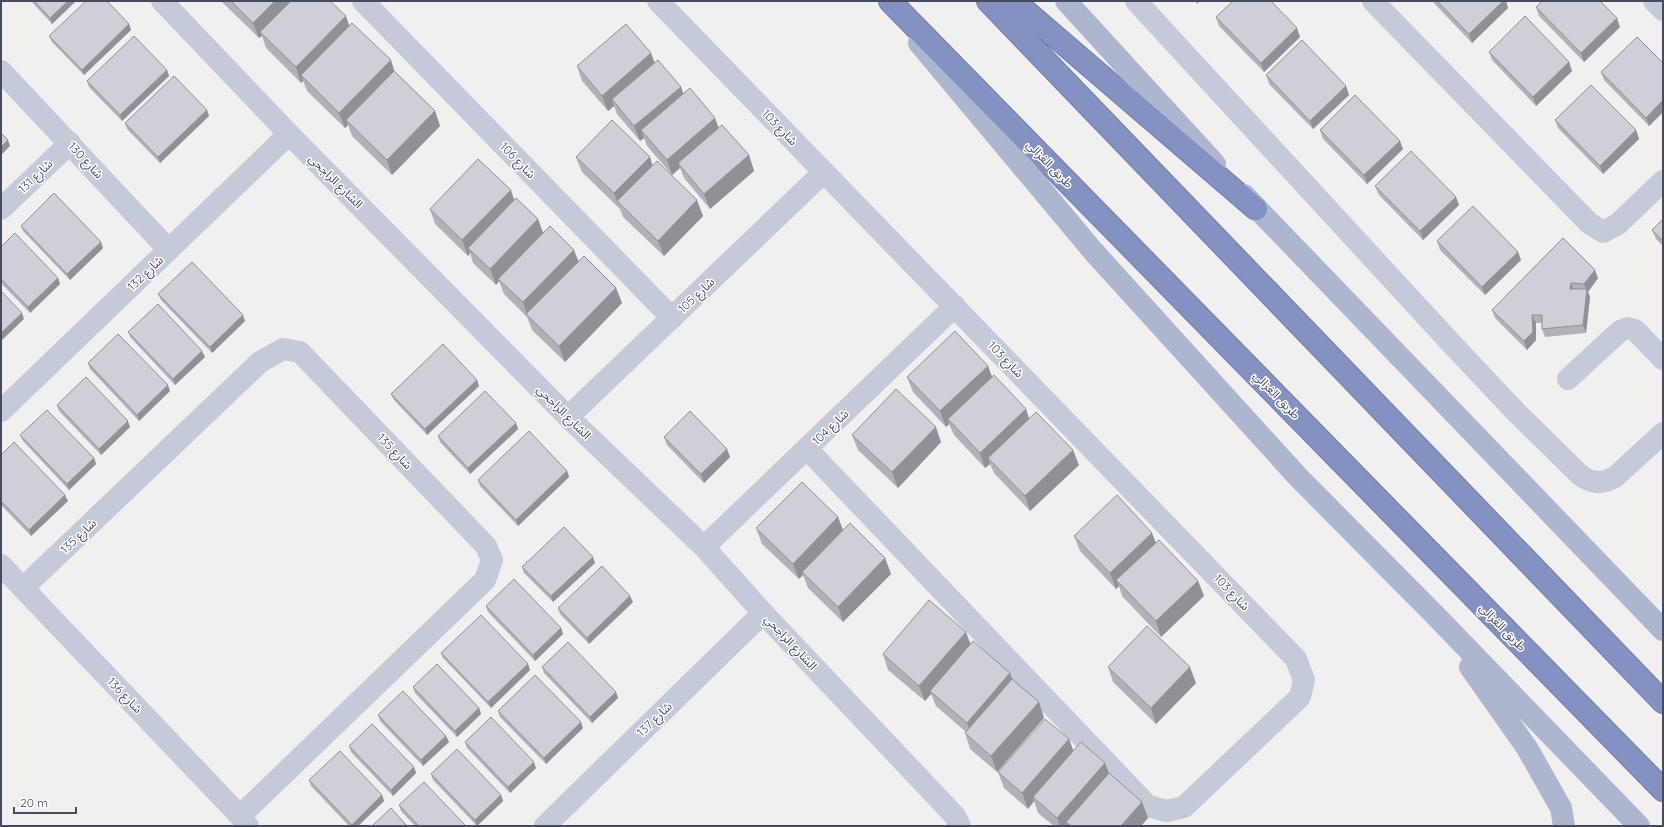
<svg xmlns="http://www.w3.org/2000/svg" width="1664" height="827" font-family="Quicksand,'Noto Sans Arabic',sans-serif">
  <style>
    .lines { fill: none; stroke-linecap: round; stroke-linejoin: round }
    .motorway-casing { stroke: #6f7dad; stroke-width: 24 }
    .minor { stroke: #c4cad8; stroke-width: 22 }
    .primary { stroke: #adb6cf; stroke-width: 22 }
    .motorway { stroke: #8392c1; stroke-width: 22 }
    .wall { fill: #b1b2b9 }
    .shaded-wall { fill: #909196 }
    .building { fill: #cecfd7; stroke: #909196 }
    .labels { text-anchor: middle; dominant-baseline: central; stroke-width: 3; stroke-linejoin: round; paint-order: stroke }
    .street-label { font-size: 12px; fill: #464c5e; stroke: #fff }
  </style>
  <rect width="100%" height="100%" fill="#f2efef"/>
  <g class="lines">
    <defs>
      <path id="motorway" d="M890 1 1663 790
        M988 1 1663 702
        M1014 1 1256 209"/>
    </defs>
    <use href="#motorway" class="motorway-casing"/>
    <path class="minor" d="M162 1 289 134 568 417 704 547 763 613 955 816 960 826
      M363 1 672 318
      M658 1 1296 659 1304 680 1300 697 1184 807 1167 811 1148 806 807 449
      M1136 1 1450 342 1516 412 1580 475C1592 484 1602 484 1615 477L1663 433
      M1373 1 1589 223 1603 232 1618 224 1663 181
      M1654 1 1663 10
      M1 71 169 250
      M1 209 70 143
      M1568 379 1620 331 1628 328 1635 330 1663 359
      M1 411 289 134
      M568 417 824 172
      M704 547 955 306
      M1 565 240 816 248 826
      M23 588 260 362 283 349 300 352 486 546 492 560 485 580 240 816
      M545 826 763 613"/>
    <path class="primary" d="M1066 1 1215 164
      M919 43 1093 251 1299 478 1432 612 1639 826
      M1244 195 1663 630
      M1470 667 1527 748 1561 808 1564 826"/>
    <use href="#motorway" class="motorway"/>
  </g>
  <path class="wall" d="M31 1H76L52 24Z
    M222 1H330L349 26 435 111 440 126 392 175 352 136 348 125 345 128 307 91 303 81 301 83 266 48 262 36 259 38 222 2Z
    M1432 1H1506L1508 8 1472 43Z
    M1536 7 1620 27 1584 62 1539 16Z
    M1216 17 1300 37 1264 72 1219 26Z
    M129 24 131 30 84 75 52 42 49 36Z
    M1489 52 1569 62 1572 71 1536 106 1492 60Z
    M655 62 681 87 683 94 749 155 754 171 710 209 684 178 680 168 672 175 647 146 644 138 640 141 617 114 614 106 608 111 582 81 577 66Z
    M1663 63V112L1649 126 1604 80 1601 72Z
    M167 70 169 76 122 121 89 87 87 81Z
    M1266 75 1346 86 1349 95 1313 129 1269 84Z
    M207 110 209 116 160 163 127 129 125 123Z
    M1555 120 1636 130 1639 139 1603 174 1558 128Z
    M1320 130 1403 149 1367 184 1323 139Z
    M576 157 653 165 703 216 664 256 623 217 620 209 582 172Z
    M1375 186 1456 197 1459 205 1423 240 1379 195Z
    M514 200 543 233 578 261 616 288 622 303 565 362 532 330 527 317 504 294 499 281 496 285 473 263 470 253 468 256 435 224 430 209Z
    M1663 219V246L1656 239 1652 230Z
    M21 226 103 248 70 280 23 231Z
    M1563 238 1598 278 1588 292 1590 297 1586 333 1545 337 1542 329V323H1536V340L1527 350 1495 318 1492 310Z
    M1437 241 1518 252 1521 260 1485 295 1440 250Z
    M1 247 58 278 60 284 30 313 1 283Z
    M158 294 245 321 212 353 161 300Z
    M128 332 205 357 175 385 131 338Z
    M88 363 170 391 139 421 90 369Z
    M907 377H992L1029 418 1079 465 1030 511 994 473 990 464 985 468 954 435 949 424 946 427 913 392Z
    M477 380 479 386 427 435 394 400 391 394Z
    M57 405 130 427 101 455 59 411Z
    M516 423 518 429 470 474 440 442 438 436Z
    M20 435 94 458 96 464 69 490 23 441Z
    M852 435 941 442 898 488 858 450Z
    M664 437 730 457 704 483 667 445Z
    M1 455 68 501 31 536 1 505Z
    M567 471 569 477 518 526 480 486 478 480Z
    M838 517 843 530 885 558 891 574 843 622 808 588 803 575 799 579 762 544 756 528Z
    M1074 536 1156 543 1198 581 1204 596 1161 637 1122 596 1119 586 1116 589 1080 551Z
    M595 563 553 602 524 573 522 567Z
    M633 602 589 644 560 614 558 608Z
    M486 606 561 628 563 634 535 661 488 612Z
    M970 644 1010 673 1012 679 1039 702 1044 718 997 772 970 749 965 733 966 732 936 706 931 694 925 701 888 670 883 654Z
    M441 653 528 664 530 670 491 708 443 658Z
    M542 667 616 692 618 698 592 723 544 673Z
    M1108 667 1196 683 1156 724 1113 682Z
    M413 687 479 708 481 714 457 737 415 693Z
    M498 711 583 728 546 764 500 717Z
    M378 715 446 736 449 742 423 766 380 721Z
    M1069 739 1073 751 1105 763 1109 773 1142 802 1148 818 1141 826H1054L1038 813 1034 801 1028 809 1004 788 998 772Z
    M465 742 536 768 510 793 467 748Z
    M349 746 414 767 416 773 393 796 351 752Z
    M431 774 501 795 503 801 477 826 433 780Z
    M309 780 382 795 384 801 358 826H349L311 786Z
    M399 805 466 826H415L401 811Z"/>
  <path class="shaded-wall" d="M68 1H76L52 24 50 18Z
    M275 1H296L260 32 262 36 259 38 253 23Z
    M1196 1H1200L1197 4Z
    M1503 1H1506L1508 8 1472 43 1469 34Z
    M346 16 351 31 301 75 303 81 301 83 296 67Z
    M1617 18 1620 27 1584 62 1581 53Z
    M129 24 131 30 84 75 82 70Z
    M1297 28 1300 37 1264 72 1261 63Z
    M651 53 657 69 612 99 614 106 608 111 602 96Z
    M391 60 396 76 346 120 348 125 345 128 339 113Z
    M1569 62 1572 71 1536 106 1533 97Z
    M167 70 169 76 122 121 120 115Z
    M1346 86 1349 95 1313 129 1310 121Z
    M681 87 686 102 641 130 644 138 640 141 634 126Z
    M1663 100V112L1649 126 1646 118Z
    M207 110 209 116 160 163 158 157Z
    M435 111 440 126 392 175 387 160Z
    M715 118 721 134 678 163 680 168 672 175 667 160Z
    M1636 130 1639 139 1603 174 1600 166Z
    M8 140 10 146 1 155V147Z
    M1400 141 1403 149 1367 184 1364 175Z
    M749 155 754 171 710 209 704 194Z
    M650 157 655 173 617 201 620 209 614 193Z
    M511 190 516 206 468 248 470 253 468 256 462 240Z
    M1456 197 1459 205 1423 240 1420 231Z
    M697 200 703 216 664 256 658 241Z
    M538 219 544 235 498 279 499 281 496 285 490 269Z
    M101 242 103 248 70 280 67 274Z
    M574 250 580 265 527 315 523 302Z
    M1518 252 1521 260 1485 295 1482 287Z
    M1595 270 1598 278 1588 292 1590 297 1586 333 1583 325 1586 290 1584 284Z
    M58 278 60 284 30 313 28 307Z
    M1571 283 1574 291 1570 289Z
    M616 288 622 303 565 362 559 346Z
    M22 313 24 319 1 341V333Z
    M243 315 245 321 212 353 210 347Z
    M1532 315 1536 323V340L1527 350 1524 341Z
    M202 351 205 357 175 385 173 379Z
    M988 366 994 382 948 419 949 424 946 427 940 411Z
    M477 380 479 386 427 435 425 429Z
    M168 385 170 391 139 421 137 415Z
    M1026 409 1031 424 988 458 990 464 985 468 980 453Z
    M128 421 130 427 101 455 99 449Z
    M516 423 518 429 470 474 468 468Z
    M936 427 941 442 898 488 892 472Z
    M727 449 730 457 704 483 701 474Z
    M1073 450 1079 465 1030 511 1025 496Z
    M94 458 96 464 69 490 67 484Z
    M567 471 569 477 518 526 516 520Z
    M65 495 68 501 31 536 29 530Z
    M838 517 844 533 802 572 803 575 799 579 793 564Z
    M1152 533 1158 548 1116 580 1119 586 1116 589 1110 573Z
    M593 557 595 563 553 602 551 596Z
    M885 558 891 574 843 622 838 607Z
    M1198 581 1204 596 1161 637 1156 621Z
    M630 596 633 602 589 644 587 638Z
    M561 628 563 634 535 661 533 655Z
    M966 632 972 648 930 691 931 694 925 701 919 686Z
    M528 664 530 670 491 708 488 702Z
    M1190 667 1196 683 1156 724 1151 708Z
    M1010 673 1016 689 973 738 967 723Z
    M616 692 618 698 592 723 590 717Z
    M1039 702 1044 718 997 772 991 756Z
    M479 708 481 714 457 737 455 731Z
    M581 722 583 728 546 764 544 758Z
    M446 736 449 742 423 766 421 760Z
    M1069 739 1075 755 1033 797 1034 801 1028 809 1022 793Z
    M534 762 536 768 510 793 508 787Z
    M1105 763 1111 779 1066 822 1068 826H1060L1057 818Z
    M414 767 416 773 393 796 391 790Z
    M382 795 384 801 358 826H352V825Z
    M501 795 503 801 477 826 475 820Z
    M1142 802 1148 818 1141 826H1121Z"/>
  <path class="building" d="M34 1H68L50 18Z
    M86 1H107L129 24 82 70 49 36Z
    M231 1H275L253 23Z
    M291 1H330L346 16 296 67 260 32Z
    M1233 1H1271L1297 28 1261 63 1216 17Z
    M1437 1H1503L1469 34Z
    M1542 1H1600L1617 18 1581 53 1536 7Z
    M1525 16 1569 62 1533 97 1489 52Z
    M352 23 391 60 339 113 301 75Z
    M626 24 651 53 602 96 577 66Z
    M134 36 167 70 120 115 87 81Z
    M1637 37 1663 63V100L1646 118 1601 72Z
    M1302 40 1346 86 1310 121 1266 75Z
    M658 60 681 87 634 126 612 99Z
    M394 71 435 111 387 160 346 120Z
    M174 76 207 110 158 157 125 123Z
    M1591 85 1636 130 1600 166 1555 120Z
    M690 88 715 118 667 160 641 130Z
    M1355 95 1400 141 1364 175 1320 130Z
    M612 120 650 157 614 193 576 157Z
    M722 125 749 155 704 194 678 163Z
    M1 133 8 140 1 147Z
    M1411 151 1456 197 1420 231 1375 186Z
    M478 159 511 190 462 240 430 209Z
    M657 161 697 200 658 241 617 201Z
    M54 193 101 242 67 274 21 226Z
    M516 198 538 219 490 269 468 248Z
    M1473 206 1518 252 1482 287 1437 241Z
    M1663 219V241L1652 230Z
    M550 226 574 250 523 302 498 279Z
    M15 233 58 278 28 307 1 279V247Z
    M1563 238 1595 270 1584 284 1571 283 1570 289H1587L1583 325 1542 329V315H1532L1533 332 1524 341 1492 310Z
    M584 256 616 288 559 346 526 314Z
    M192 262 243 315 210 347 158 294Z
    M1 291 22 313 1 333Z
    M158 304 202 351 173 379 128 332Z
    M955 331 988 366 940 411 907 377Z
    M118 334 168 385 137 415 88 363Z
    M443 344 477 380 425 429 391 394Z
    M994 375 1026 409 980 453 948 419Z
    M86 377 128 421 99 449 57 405Z
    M896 389 936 427 892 472 852 435Z
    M485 391 516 423 468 468 438 436Z
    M47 410 94 458 67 484 20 435Z
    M690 411 727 449 701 474 664 437Z
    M1036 412 1073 450 1025 496 988 458Z
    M529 431 567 471 516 520 478 480Z
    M14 442 65 495 29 530 1 501V455Z
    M802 482 838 517 793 564 756 528Z
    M1117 495 1152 533 1110 573 1074 536Z
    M850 523 885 558 838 607 802 572Z
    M564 527 593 557 551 596 522 567Z
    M1159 540 1198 581 1156 621 1116 580Z
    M602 566 630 596 587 638 558 608Z
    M514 579 561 628 533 655 486 606Z
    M929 600 966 632 919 686 883 654Z
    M481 615 528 664 488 702 441 653Z
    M1147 626 1190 667 1151 708 1108 667Z
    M973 641 1010 673 967 723 930 691Z
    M568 642 616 692 590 717 542 667Z
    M437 664 479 708 455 731 413 687Z
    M535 675 581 722 544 758 498 711Z
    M1012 679 1039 702 991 756 965 733Z
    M403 691 446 736 421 760 378 715Z
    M491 717 534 762 508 787 465 742Z
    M1045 719 1069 739 1022 793 998 772Z
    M372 724 414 767 391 790 349 746Z
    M1081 742 1105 763 1057 818 1033 797Z
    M457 749 501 795 475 820 431 774Z
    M340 751 382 795 352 825 309 780Z
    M1109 773 1142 802 1121 826H1071L1066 822Z
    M424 782 466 826H419L399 805Z
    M391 808 407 826H372Z"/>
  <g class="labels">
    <g class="street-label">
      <text transform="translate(780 127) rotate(46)">شارع 103</text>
      <text transform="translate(86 160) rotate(47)">شارع 130</text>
      <text transform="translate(518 160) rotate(46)">شارع 106</text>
      <text transform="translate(1050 164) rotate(46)">طريق الغزالي</text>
      <text transform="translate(35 176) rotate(-44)">شارع 131</text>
      <text transform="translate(336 181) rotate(45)">الشارع الراجحي</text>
      <text transform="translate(145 273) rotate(-44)">شارع 132</text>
      <text transform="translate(696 295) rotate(-44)">شارع 105</text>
      <text transform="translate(1006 359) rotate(46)">شارع 103</text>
      <text transform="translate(1277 395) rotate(46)">طريق الغزالي</text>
      <text transform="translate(564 412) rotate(45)">الشارع الراجحي</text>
      <text transform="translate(830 427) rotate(-44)">شارع 104</text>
      <text transform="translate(395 451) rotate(46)">شارع 135</text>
      <text transform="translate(78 536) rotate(-44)">شارع 135</text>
      <text transform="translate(1232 592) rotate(46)">شارع 103</text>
      <text transform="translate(1503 627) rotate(46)">طريق الغزالي</text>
      <text transform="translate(791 642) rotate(47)">الشارع الراجحي</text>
      <text transform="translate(125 695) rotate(46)">شارع 136</text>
      <text transform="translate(654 719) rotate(-44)">شارع 137</text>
    </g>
  </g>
  <rect width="1664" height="827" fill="none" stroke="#464c5e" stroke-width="4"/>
  <path d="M14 807v6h62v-6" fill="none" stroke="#464c5e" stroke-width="2"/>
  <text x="20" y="807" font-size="12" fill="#464c5e" stroke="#ffffff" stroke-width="3" paint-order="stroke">20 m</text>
</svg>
